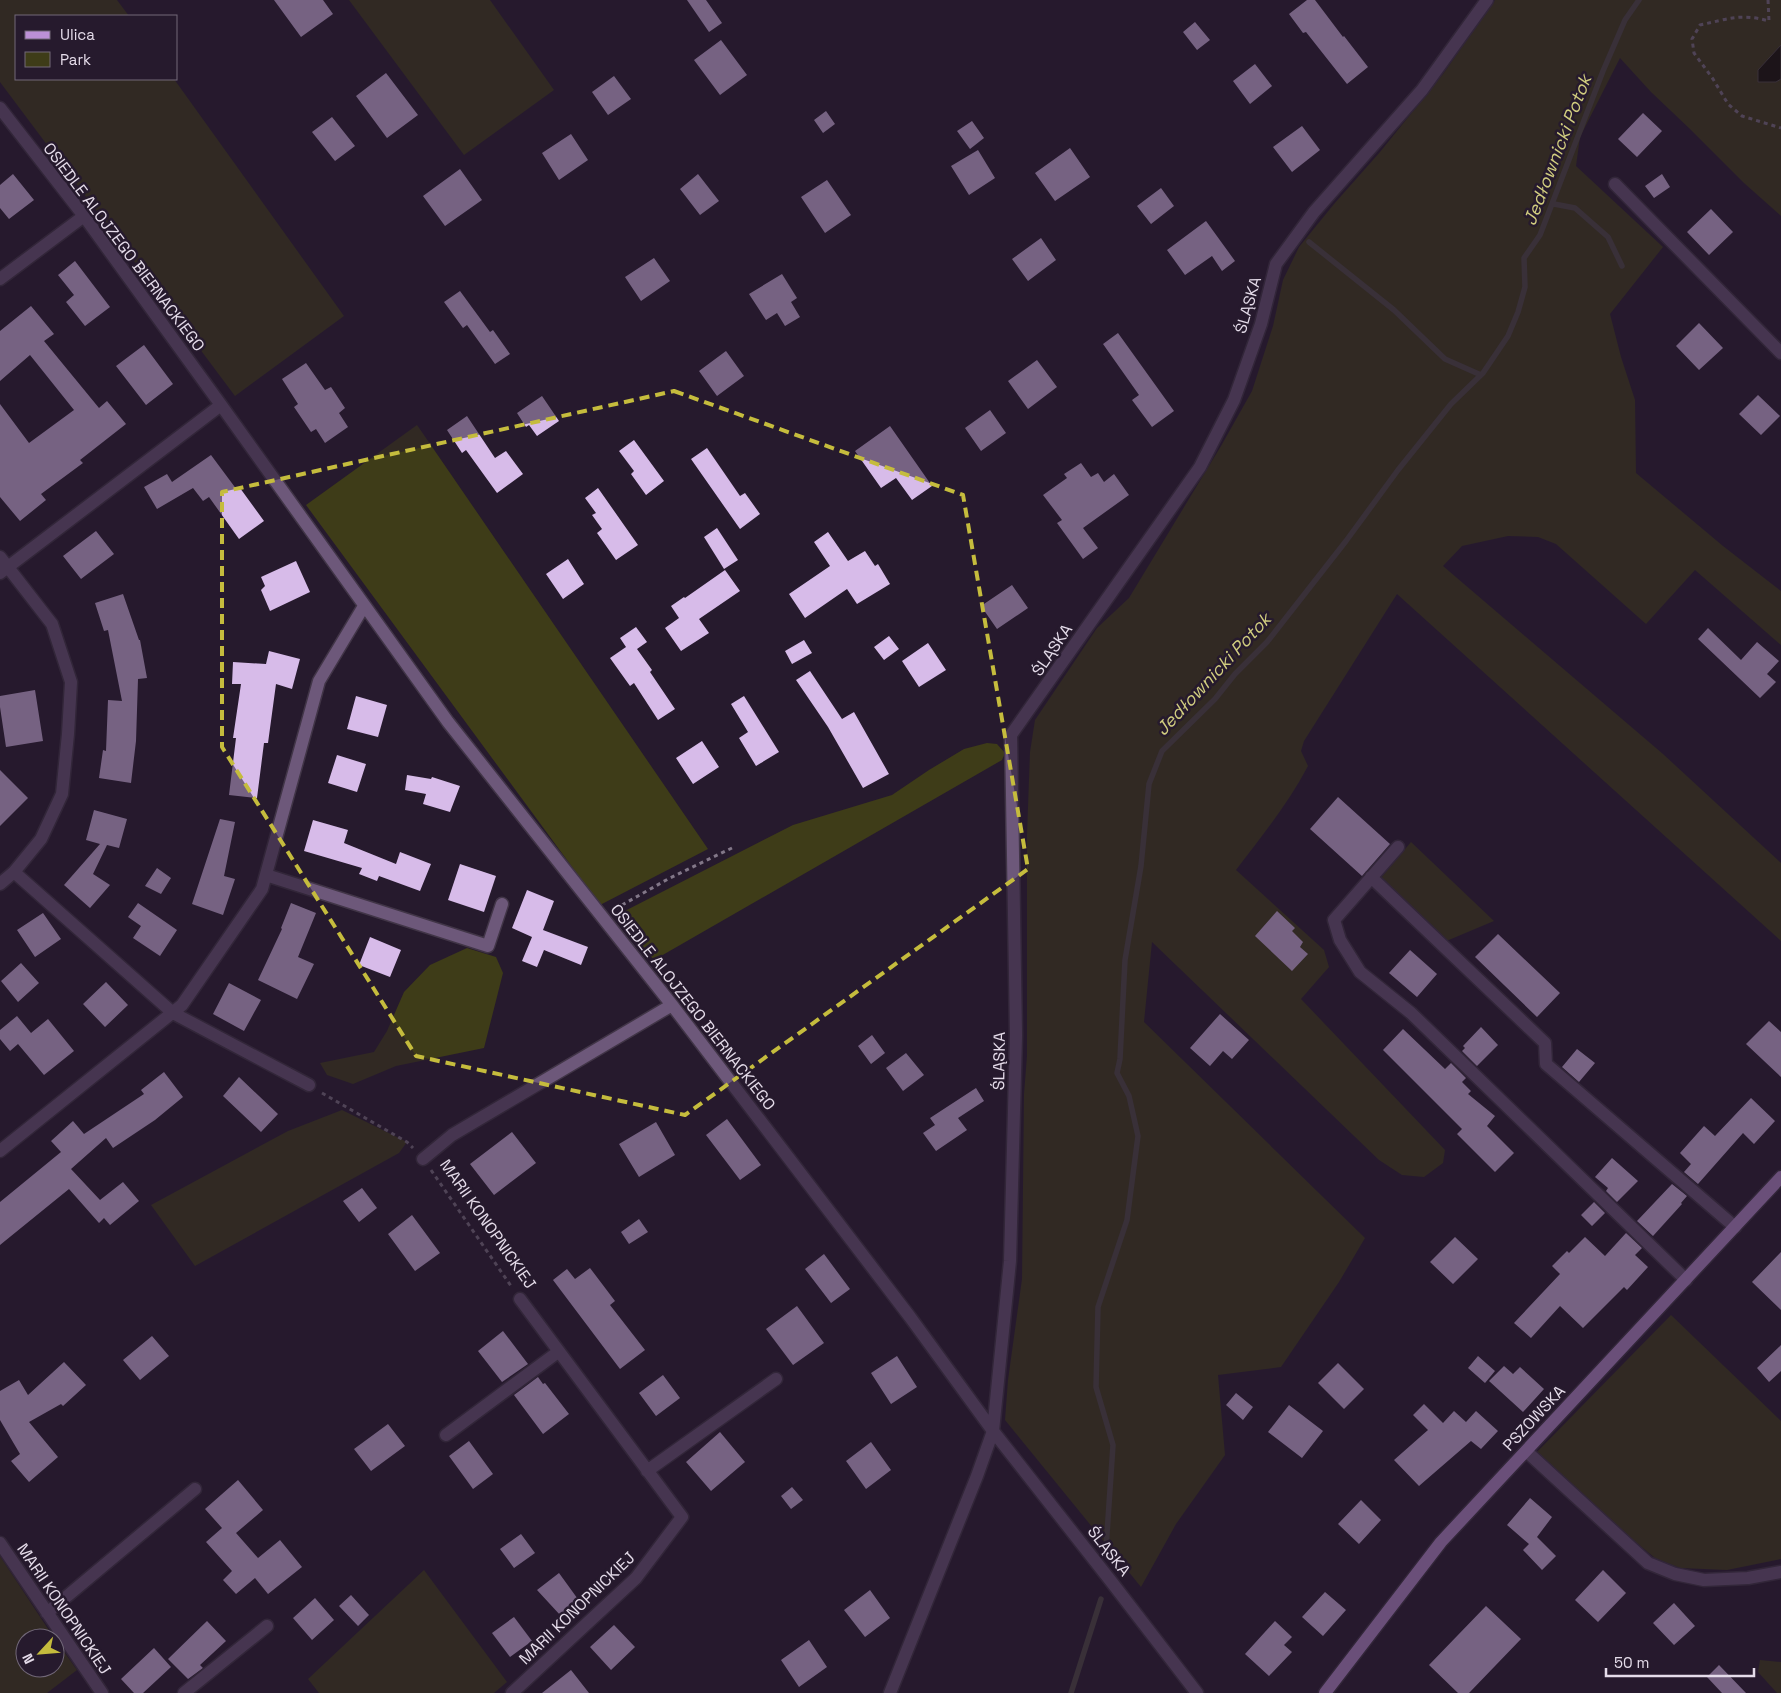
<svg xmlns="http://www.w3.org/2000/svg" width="1781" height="1693" font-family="'Space Grotesk',sans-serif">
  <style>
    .green { fill: #3e3c18 }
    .water { fill: #100e00; stroke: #504c46 }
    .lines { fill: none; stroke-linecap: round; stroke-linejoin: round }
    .stream { stroke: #504c46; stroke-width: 5.5 }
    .building { fill: #d7bbe9 }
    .minor-casing { stroke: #413547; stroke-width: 15 }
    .major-casing { stroke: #413547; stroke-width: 15 }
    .path { stroke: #827788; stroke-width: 3; stroke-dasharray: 4 4; stroke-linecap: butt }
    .minor { stroke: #6d587a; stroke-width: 12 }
    .major { stroke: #bc90d6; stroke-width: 12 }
    .marked { fill: none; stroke: #c5bc3d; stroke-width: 4; stroke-dasharray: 10 6; stroke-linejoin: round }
    .labels { text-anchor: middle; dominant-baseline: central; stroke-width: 5; stroke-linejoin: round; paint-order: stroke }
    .street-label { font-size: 16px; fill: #e5dcea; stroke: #261a2d }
    .water-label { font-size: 18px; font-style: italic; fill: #d1cd7f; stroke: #261a2d }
  </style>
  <rect width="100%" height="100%" fill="#261a2d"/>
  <path class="green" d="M0 0H117L129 16H16V79H174L344 316 235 396 0 82Z
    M349 0H490L554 90 464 155Z
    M1495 0H1781V45L1758 70 1776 82 1781 79V216L1744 183 1690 129 1651 92 1620 58 1580 137 1576 166 1663 247 1610 314 1621 357 1635 400 1636 473 1723 546 1781 591V645L1695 570 1646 624 1556 544 1538 537 1508 536 1462 546 1443 566 1663 754 1781 863V941L1397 594 1304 741 1301 751 1308 766C1288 804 1261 837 1236 870L1324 950 1329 967 1301 999 1445 1150 1443 1163 1424 1177 1402 1175 1379 1160 1152 942 1144 1022 1365 1238 1339 1282 1281 1367 1218 1375 1225 1455 1176 1524 1141 1587 1005 1420 1008 1380 1022 1279 1024 1094 1027 1056V835L1030 752 1035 720 1097 628 1129 598 1221 446 1252 391 1273 326 1283 280 1299 247 1334 204 1380 152 1443 74Z
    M417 425 426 438 708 849 600 905 306 505Z
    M987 743 997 744 1005 753 1002 760 654 960 615 916 793 825 892 795 929 770 964 749Z
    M1411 842 1494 921 1444 942 1380 879Z
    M467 948 496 957 503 973 484 1048 396 1066 353 1084 327 1075 320 1063 374 1052 387 1031 404 992 430 965Z
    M342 1110 407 1142 399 1153 195 1266 151 1205 288 1131Z
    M1671 1315 1781 1421V1559L1727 1570 1680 1568 1655 1558 1532 1457Z
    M0 1556 54 1638H25V1668H55V1639L77 1670 47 1693H0Z
    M424 1570 507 1682 494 1693H319L308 1679Z
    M1760 1660 1781 1662V1693H1777L1758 1672Z"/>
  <path class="water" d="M1781 45V79L1776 82H1758V70Z"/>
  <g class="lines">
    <path class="stream" d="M1554 204 1575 208 1608 237 1622 266
      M1309 242 1394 310 1445 359 1481 375
      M1106 1549 1113 1445 1096 1387 1098 1307 1127 1220 1138 1136 1129 1096 1117 1073 1120 1059 1125 960 1141 866 1149 784 1162 751 1215 699 1235 674 1267 642 1346 541 1398 470 1451 404 1483 373 1508 336 1518 312 1525 287 1524 258 1540 235 1603 71 1625 20 1639 0
      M1071 1693 1101 1599"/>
  </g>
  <path class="building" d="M274 0H323L333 14 301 37Z
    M687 0H706L722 23 709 32Z
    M1307 0H1315L1343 37 1344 36 1368 67 1347 84 1306 32 1303 33 1289 14Z
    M1195 22 1210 40 1197 50 1183 32Z
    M721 40 747 75 720 95 694 60Z
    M1255 64 1272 86 1250 104 1233 81Z
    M386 73 418 115 387 138 356 96Z
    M614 76 631 99 608 115 592 92Z
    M826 111 835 124 823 133 814 120Z
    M1643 113 1662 131 1637 157 1618 139Z
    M332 117 355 146 335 161 312 132Z
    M972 121 984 138 970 149 957 131Z
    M1302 126 1320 150 1292 172 1273 147Z
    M571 134 588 160 559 180 542 153Z
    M1070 148 1090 177 1055 201 1035 173Z
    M978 150 995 178 969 195 951 166Z
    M460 169 482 200 445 226 423 196Z
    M13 174 34 200 9 219 0 208V185Z
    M698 174 719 201 700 215 680 189Z
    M1662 174 1670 187 1654 198 1645 186Z
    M827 180 851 215 825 233 801 197Z
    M1161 188 1174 206 1151 224 1137 206Z
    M1711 209 1733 232 1709 255 1687 232Z
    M1206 221 1235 261 1222 271 1212 256 1185 275 1167 250Z
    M1041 238 1056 260 1028 281 1012 259Z
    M654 258 670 281 641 301 625 277Z
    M75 261 110 307 85 326 66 302 74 295 58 275Z
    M782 274 797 298 791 302 800 317 785 326 777 313 766 320 749 294Z
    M460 291 490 332 493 330 510 354 495 364 467 325 463 328 444 302Z
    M31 306 54 334 44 341 99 408 107 401 126 424 80 460 83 463 41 494 46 500 20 521 0 497V404L29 443 74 410 30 355 0 381V331Z
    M1699 323 1723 348 1699 370 1676 346Z
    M1118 333 1174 411 1152 427 1132 400 1139 395 1103 344Z
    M144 345 173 384 146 405 116 366Z
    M726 351 744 376 717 396 699 371Z
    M1037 360 1057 387 1028 409 1008 381Z
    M306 363 325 390 331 387 345 408 339 413 348 427 325 443 316 429 311 432 294 407 298 404 282 379Z
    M1758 395 1780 416 1761 435 1739 414Z
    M542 396 559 421 537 436 529 425 526 427 517 413Z
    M990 410 1006 433 981 451 965 428Z
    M467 416 495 458 506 451 523 474 497 493 466 450 462 453 447 430Z
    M890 426 932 486 912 500 896 478 881 488 855 451Z
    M634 440 664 481 646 495 631 474 634 471 619 451Z
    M707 448 740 496 745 493 760 514 740 529 691 459Z
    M211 455 237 490 240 488 264 521 239 539 209 497 203 501 193 488 157 509 144 487 167 474 172 482Z
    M1081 463 1091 477 1098 473 1104 482 1114 474 1129 495 1083 528 1098 548 1083 559 1057 523 1062 520 1043 495 1067 478 1064 474Z
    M598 488 638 545 616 560 597 533 602 529 592 515 596 513 585 498Z
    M717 528 738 560 724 569 704 537Z
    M96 531 114 554 81 579 63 556Z
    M828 532 848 561 865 551 875 566 878 564 890 584 857 604 847 589 805 618 789 594 830 566 814 542Z
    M568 559 584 584 563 599 546 574Z
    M296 561 310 592 270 611 261 590 265 586 261 577Z
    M725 570 740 591 699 619 709 633 681 651 665 628 679 618 671 606 684 597 685 598Z
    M1012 585 1028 608 997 629 981 606Z
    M123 594 139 640H140L147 678 138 679 136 741 131 783 99 778 103 750 106 751 108 700 122 701 108 630 104 631 95 603Z
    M636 627 647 642 637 649 652 670 650 672 675 709 658 720 634 683 630 686 610 658 626 647 620 638Z
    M1708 628 1741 660 1757 642 1779 661 1767 674 1776 682 1760 698 1698 639Z
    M889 636 899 649 884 660 874 647Z
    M804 640 812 653 792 664 785 651Z
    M928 643 946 670 919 687 902 661Z
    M269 651 300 659 292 689 276 684 268 743H264L257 798 229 795 236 738H233L241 684H232L233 662 266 664Z
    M810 671 842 719 854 712 889 774 863 788 828 727 796 680Z
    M35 690 43 741 6 747 0 707V696Z
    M356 696 387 705 378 737 347 729Z
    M744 696 779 752 756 766 739 738 748 732 731 704Z
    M702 741 719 767 693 784 676 758Z
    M337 755 366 764 357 792 328 783Z
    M0 770 28 798 0 826Z
    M407 775 431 779 432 777 460 786 450 812 423 804 426 794 405 790Z
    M1338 797 1390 844 1362 876 1310 829Z
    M94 810 127 819 119 848 107 845 93 874 110 885 90 908 64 885 100 844 86 840Z
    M220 819 235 822 224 876 235 879 223 915 192 904Z
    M313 820 348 830 344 843 396 864 400 852 431 864 420 891 379 876 377 881 359 874 362 868 304 851Z
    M460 864 496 876 484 912 448 900Z
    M157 868 171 878 161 894 145 886Z
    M527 890 554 901 543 930 588 947 581 965 544 950 537 967 522 961 532 937 512 928Z
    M138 903 177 930 160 956 133 938 141 926 128 917Z
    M291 903 316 913 298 957 314 964 297 999 258 980 282 929 281 928Z
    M1277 911 1295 928 1292 931 1303 942 1300 947 1308 954 1292 971 1255 936Z
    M43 913 61 939 35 957 17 930Z
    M1498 934 1560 993 1537 1017 1475 957Z
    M370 937 401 950 390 977 359 965Z
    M1410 950 1437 974 1417 997 1389 973Z
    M21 963 39 983 18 1002 1 981Z
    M106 982 128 1005 105 1027 83 1004Z
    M229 983 261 1000 244 1031 213 1014Z
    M1220 1014 1249 1040 1232 1059 1223 1051 1210 1066 1190 1048Z
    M17 1016 31 1033 48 1019 74 1051 44 1075 18 1044 10 1051 0 1039V1030Z
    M1769 1021 1781 1032V1077L1746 1044Z
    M1481 1027 1498 1045 1477 1066 1462 1051 1465 1048 1463 1046Z
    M1403 1029 1445 1069 1451 1063 1466 1078 1462 1082 1471 1091 1468 1094 1495 1116 1487 1126 1514 1153 1495 1172 1457 1134 1462 1129 1383 1050Z
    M872 1035 885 1053 871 1064 858 1046Z
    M1577 1049 1595 1063 1579 1082 1562 1067Z
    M906 1053 924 1075 903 1091 886 1068Z
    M164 1072 183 1097 155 1120 113 1148 106 1138 71 1169 100 1200 123 1182 139 1201 110 1225 104 1218 99 1223 69 1189 0 1245V1202L61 1152 51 1141 73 1121 84 1134 144 1094 141 1090Z
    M239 1077 278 1114 261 1132 223 1096Z
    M976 1088 984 1101 958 1118 967 1130 936 1151 923 1133 935 1125 930 1118Z
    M1751 1098 1775 1121 1754 1144 1743 1133 1698 1184 1684 1172 1691 1164 1680 1153 1704 1126 1715 1136Z
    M727 1119 761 1165 740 1180 706 1135Z
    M656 1122 675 1155 639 1177 619 1144Z
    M512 1132 536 1163 494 1195 470 1164Z
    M1612 1158 1638 1181 1617 1202 1606 1191 1608 1188 1595 1177Z
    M1672 1184 1687 1196 1681 1203 1682 1204 1653 1236 1637 1221Z
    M362 1188 377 1208 359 1222 343 1201Z
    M1594 1202 1605 1213 1592 1226 1581 1215Z
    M412 1215 440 1253 415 1271 388 1234Z
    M639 1219 648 1232 629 1244 621 1232Z
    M1626 1233 1642 1248 1635 1255 1648 1267 1627 1290 1624 1287 1583 1328 1560 1306 1531 1338 1514 1323 1560 1274 1552 1266 1567 1251 1569 1253 1585 1237 1605 1256Z
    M1455 1237 1478 1259 1453 1284 1430 1262Z
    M1781 1252V1310L1752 1282Z
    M824 1254 850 1289 831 1303 805 1269Z
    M590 1268 615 1301 610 1305 645 1350 620 1369 553 1280 567 1269 575 1279Z
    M797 1306 824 1343 793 1365 766 1329Z
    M503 1331 528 1364 502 1382 478 1351Z
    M152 1336 169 1356 140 1380 123 1360Z
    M1781 1345V1371L1769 1382 1757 1368Z
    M897 1356 917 1387 891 1404 871 1373Z
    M1478 1356 1495 1371 1485 1383 1468 1368Z
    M64 1362 86 1385 63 1406 61 1404 29 1422 58 1457 29 1482 11 1461 20 1454 0 1420V1391L19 1380 28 1395Z
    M1338 1363 1364 1389 1344 1409 1318 1383Z
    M1504 1366 1513 1374 1520 1367 1544 1389 1523 1412 1489 1381Z
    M663 1375 680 1398 656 1416 639 1393Z
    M538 1377 543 1384 545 1383 569 1414 543 1434 514 1395Z
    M1236 1393 1253 1407 1243 1420 1226 1405Z
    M1424 1404 1443 1423 1454 1411 1466 1422 1476 1411 1498 1431 1481 1449 1471 1441 1419 1486 1394 1460 1428 1430 1413 1415Z
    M1289 1405 1323 1431 1302 1458 1268 1432Z
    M388 1424 405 1446 371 1471 354 1449Z
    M720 1432 745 1462 711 1491 686 1462Z
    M469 1441 493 1474 473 1489 449 1456Z
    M871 1442 891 1470 866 1489 846 1461Z
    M238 1480 263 1510 236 1533 258 1558 280 1540 302 1567 268 1594 255 1578 236 1594 223 1580 232 1571 206 1542 222 1528 205 1509Z
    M792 1487 803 1500 791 1509 781 1496Z
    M1530 1498 1552 1517 1537 1537 1556 1556 1542 1570 1523 1550 1529 1544 1507 1525Z
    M1361 1500 1381 1520 1359 1544 1338 1524Z
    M521 1534 535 1553 514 1568 500 1549Z
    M1603 1570 1626 1593 1598 1622 1575 1600Z
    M559 1573 580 1602 561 1616 537 1590Z
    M870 1590 890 1618 865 1637 844 1610Z
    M1325 1592 1346 1610 1323 1636 1302 1617Z
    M351 1595 369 1615 358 1626 339 1606Z
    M315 1598 334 1620 312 1640 293 1618Z
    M1674 1603 1695 1626 1674 1645 1653 1623Z
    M1486 1606 1521 1639 1469 1693H1458L1429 1665Z
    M514 1617 532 1641 510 1657 492 1633Z
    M207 1621 226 1641 200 1665 203 1668 188 1679 168 1659Z
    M1275 1621 1292 1637 1284 1645 1292 1652 1269 1676 1245 1654Z
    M614 1625 635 1647 611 1670 590 1647Z
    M809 1640 827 1667 799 1687 781 1660Z
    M154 1648 171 1667 143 1693H134L121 1679Z
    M1719 1665 1746 1693H1722L1707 1677Z
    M571 1670 589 1693H542Z"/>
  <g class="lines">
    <defs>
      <path id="minor" d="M0 108 84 216 221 405 448 722 672 1005 910 1317 993 1431 1110 1580 1197 1693
        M1615 184 1781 353
        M0 279 84 216
        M0 557 52 624 71 682 68 734 62 794 41 839 14 872 0 884
        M0 573 221 405
        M1398 847 1334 920 1340 940 1360 972 1411 1013 1686 1280
        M14 872 173 1013 309 1085
        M266 875 488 946 502 904
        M1371 877 1545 1043 1546 1064 1735 1227
        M0 1151 182 1005 262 889 319 681 364 606
        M423 1159 452 1135 672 1005
        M446 1435 558 1352
        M1526 1451 1648 1563 1675 1574 1704 1580 1748 1578 1781 1572
        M647 1471 776 1379
        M0 1543 102 1693
        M47 1613 195 1489
        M184 1693 267 1626
        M512 1693 636 1578 682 1517 520 1299
        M890 1693 977 1476 993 1431 1010 1261 1016 1035 1011 735 1200 467 1234 400 1261 324 1276 264 1314 212 1422 90 1487 0"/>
      <path id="major" d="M1325 1693 1441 1542 1781 1177"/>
    </defs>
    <use href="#minor" class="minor-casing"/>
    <use href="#major" class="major-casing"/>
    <path class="path" d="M1768 0 1769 21C1741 13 1728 19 1700 25L1692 39 1694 53 1713 79 1728 104 1742 116 1781 128
      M615 909 668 879 734 847
      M322 1093 407 1142 413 1148
      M431 1170 511 1286"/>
    <use href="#minor" class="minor"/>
    <use href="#major" class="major"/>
  </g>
  <path d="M0 0H1781V1693H0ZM674 391 963 495 1028 869 685 1115 416 1056 222 747V492Z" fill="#261a2d" fill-opacity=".55" fill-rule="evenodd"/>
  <path class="marked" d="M674 391 963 495 1028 869 685 1115 416 1056 222 747V492Z"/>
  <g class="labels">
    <g class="street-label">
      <text transform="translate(124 247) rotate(53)">OSIEDLE ALOJZEGO BIERNACKIEGO</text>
      <text transform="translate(1248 305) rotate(-74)">ŚLĄSKA</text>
      <text transform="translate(1052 650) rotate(-56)">ŚLĄSKA</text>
      <text transform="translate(693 1007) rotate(52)">OSIEDLE ALOJZEGO BIERNACKIEGO</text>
      <text transform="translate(999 1061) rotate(-89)">ŚLĄSKA</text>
      <text transform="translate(488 1224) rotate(55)">MARII KONOPNICKIEJ</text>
      <text transform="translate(1534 1418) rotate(-47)">PSZOWSKA</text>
      <text transform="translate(1109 1551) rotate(52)">ŚLĄSKA</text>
      <text transform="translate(577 1608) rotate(-44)">MARII KONOPNICKIEJ</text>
      <text transform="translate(64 1609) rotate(56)">MARII KONOPNICKIEJ</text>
    </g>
    <g class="water-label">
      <text transform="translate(1557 150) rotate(-69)">Jedłownicki Potok</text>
      <text transform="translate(1213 674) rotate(-47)">Jedłownicki Potok</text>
    </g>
  </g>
  <rect x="15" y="15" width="162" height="65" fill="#261a2d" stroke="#726879"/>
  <rect x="25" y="31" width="25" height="8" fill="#bc90d6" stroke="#726879"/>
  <text x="60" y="40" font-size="15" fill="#e5dcea">Ulica</text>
  <rect x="25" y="52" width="25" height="15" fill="#3e3c18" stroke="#726879"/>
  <text x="60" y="65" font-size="15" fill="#e5dcea">Park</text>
  <g transform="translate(40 1653) rotate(244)"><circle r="24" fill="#261a2d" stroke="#726879"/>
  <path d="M0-4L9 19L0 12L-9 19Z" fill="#c5bc3d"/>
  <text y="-8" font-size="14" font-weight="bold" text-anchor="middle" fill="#e5dcea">N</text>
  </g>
  <path d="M1606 1668v8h148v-8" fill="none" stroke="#e5dcea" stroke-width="2.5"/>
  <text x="1614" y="1668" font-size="15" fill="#e5dcea" stroke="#261a2d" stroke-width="4" paint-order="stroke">50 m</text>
</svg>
